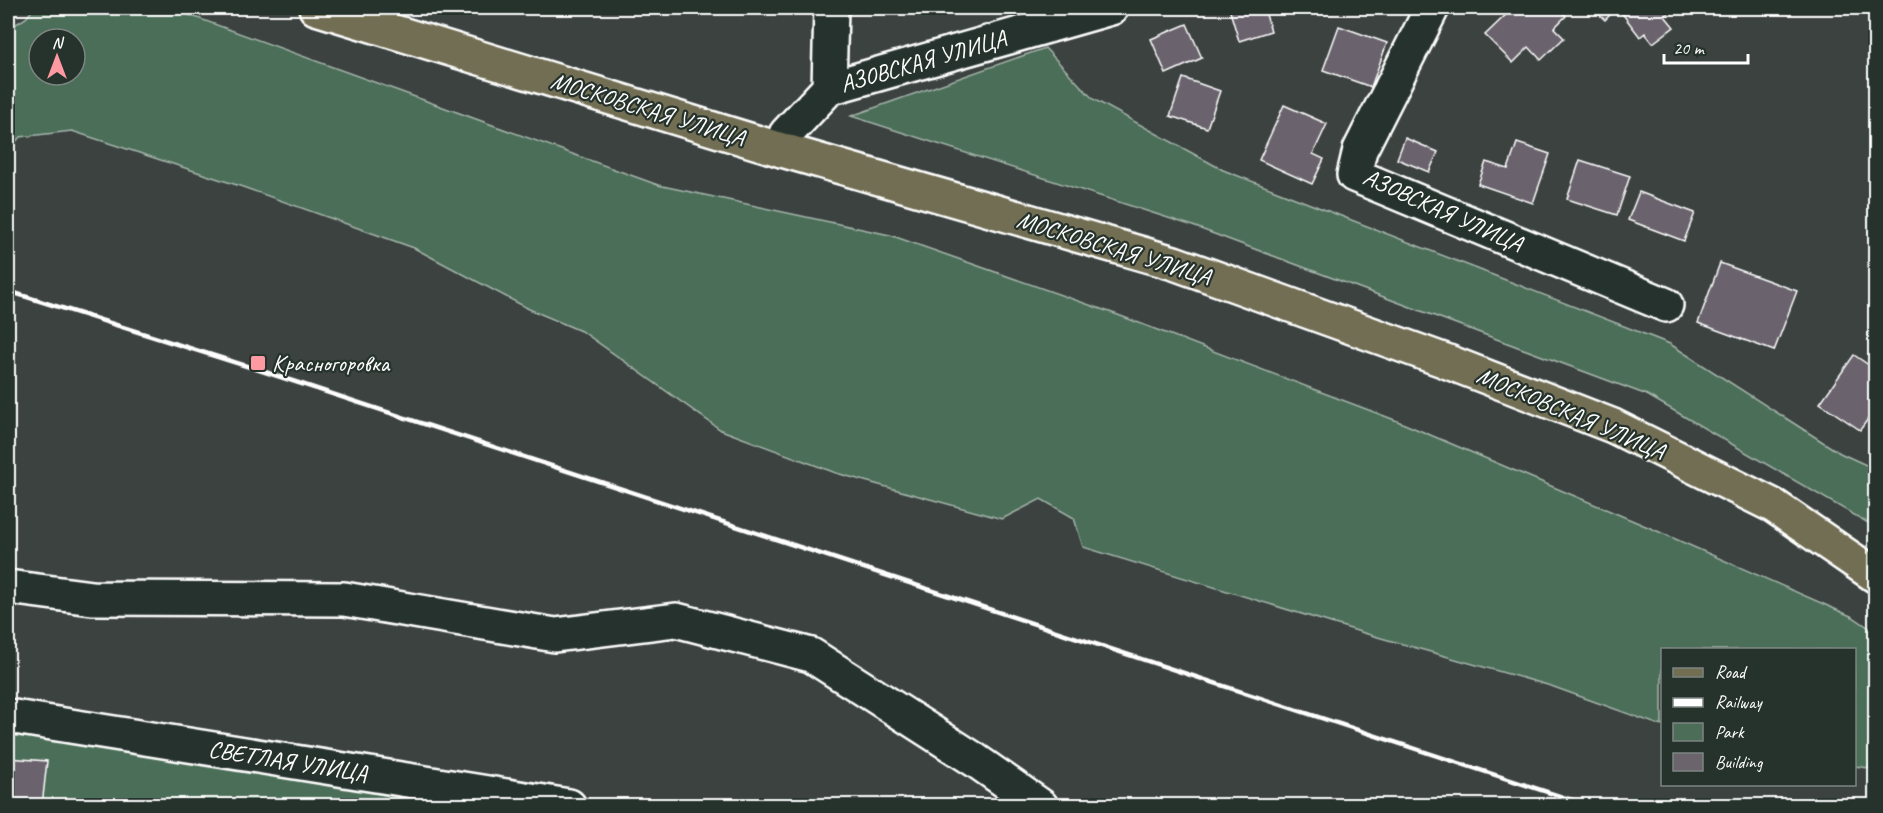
<svg xmlns="http://www.w3.org/2000/svg" width="1883" height="813" font-family="Caveat,sans-serif">
  <style>
    .green { fill: #4c6e59; stroke: #a6b6ac; stroke-width: 1.5; fill-rule: evenodd }
    .building { fill: #6b646d; stroke: #fff; stroke-width: 1.5 }
    .lines { fill: none; stroke-linecap: round; stroke-linejoin: round }
    .minor-casing { stroke: #fff; stroke-width: 38 }
    .major-casing { stroke: #fff; stroke-width: 38 }
    .path { stroke: #fff; stroke-width: 4; stroke-dasharray: 6 4.5; stroke-linecap: butt }
    .minor { stroke: #26332d; stroke-width: 33 }
    .major { stroke: #726e52; stroke-width: 33 }
    .rail { stroke: #fff; stroke-width: 4.5 }
    .poi-dot { fill: #ff9aa2; stroke: #26332d; stroke-width: 2 }
    .labels { text-anchor: middle; dominant-baseline: central; stroke-width: 4.5; stroke-linejoin: round; paint-order: stroke }
    .street-label { font-size: 24px; fill: #fff; stroke: #26332d }
    .poi-label { font-size: 24px; fill: #fff; stroke: #26332d; text-anchor: start }
  </style>
  <rect width="100%" height="100%" fill="#3b4240"/>
  <filter id="ink" filterUnits="userSpaceOnUse"><feTurbulence type="fractalNoise" baseFrequency=".0167" numOctaves="2"/><feDisplacementMap in="SourceGraphic" scale="12" xChannelSelector="R" yChannelSelector="G"/><feConvolveMatrix kernelMatrix="1 2 1 2 8 2 1 2 1" color-interpolation-filters="sRGB"/></filter>
  <g filter="url(#ink)">
    <path class="green" d="M34 8H170L658 185 890 235 1118 315 1395 420 1648 527 1853 617 1875 632V769L1855 766 1854 650H1662V726L1551 686 1367 634 1083 547 1074 518 1041 499 1002 519 836 473 721 430 583 332 529 309 414 248 240 186 72 131 20 137 8 151V29L26 18ZM39 39H75V75H39Z
      M1045 48 1093 99 1223 170 1670 344 1840 453 1875 469V527L1647 395 1190 225 851 116Z
      M8 714 634 805H8Z"/>
    <path class="building" d="M1229 8H1264L1271 31 1239 41Z
      M1513 8H1558L1566 16 1554 28 1564 38 1541 60 1529 47 1513 63 1485 35Z
      M1592 8H1609L1613 12 1605 20Z
      M1627 8H1674L1665 16 1674 27 1653 43 1645 33 1640 37 1621 12Z
      M1187 24 1202 58 1166 74 1151 39Z
      M1339 26 1387 43 1371 87 1323 70Z
      M1183 78 1220 91 1207 128 1170 116Z
      M1284 105 1327 124 1313 154 1324 159 1312 184 1259 160Z
      M1405 138 1438 152 1429 172 1397 159Z
      M1517 143 1550 154 1533 203 1478 184 1486 162 1508 169Z
      M1580 160 1630 176 1617 215 1567 199Z
      M1639 192 1695 213 1684 241 1628 220Z
      M1720 263 1797 291 1774 351 1698 323Z
      M1854 355 1876 370V408L1860 430 1820 403Z
      M8 758 47 761 42 806 8 804Z"/>
    <g class="lines">
      <defs>
        <path id="minor" d="M1432 8 1360 150 1354 175 1666 305
          M829 88 831 8
          M782 150 786 134 829 88 1111 8
          M8 587 92 598 344 599 555 635 676 620 811 655 975 760 1041 806
          M8 716 569 806"/>
        <path id="major" d="M316 8 782 150 1174 263 1443 360 1613 426 1774 506 1876 576"/>
      </defs>
      <use href="#minor" class="minor-casing"/>
      <use href="#major" class="major-casing"/>
      <path class="path" d="M8 203H13"/>
      <use href="#minor" class="minor"/>
      <use href="#major" class="major"/>
      <path class="rail" d="M8 291 256 369 1590 806"/>
    </g>
  </g>
  <rect class="poi-dot" x="250" y="355" width="16" height="16" rx="3"/>
  <g class="labels">
    <g class="street-label">
      <text transform="translate(923 61) rotate(-16)">АЗОВСКАЯ УЛИЦА</text>
      <text transform="translate(648 109) rotate(17)">МОСКОВСКАЯ УЛИЦА</text>
      <text transform="translate(1443 210) rotate(24)">АЗОВСКАЯ УЛИЦА</text>
      <text transform="translate(1114 248) rotate(17)">МОСКОВСКАЯ УЛИЦА</text>
      <text transform="translate(1571 413) rotate(23)">МОСКОВСКАЯ УЛИЦА</text>
      <text transform="translate(288 761) rotate(9)">СВЕТЛАЯ УЛИЦА</text>
    </g>
    <g class="poi-label">
      <text x="272" y="363">Красногоровка</text>
    </g>
  </g>
  <rect width="1883" height="813" fill="none" stroke="#26332d" stroke-width="30"/>
  <rect x="15" y="15" width="1853" height="783" fill="none" stroke="#fff" stroke-width="2" filter="url(#ink)"/>
  <rect x="1661" y="648" width="195" height="138" fill="#26332d" stroke="#7d8581" stroke-width="1.5"/>
  <rect x="1673" y="668" width="30" height="9" fill="#726e52" stroke="#7d8581" stroke-width="1.5"/>
  <text x="1715" y="678" font-size="18" fill="#ffffff">Road</text>
  <rect x="1673" y="698" width="30" height="9" fill="#ffffff" stroke="#7d8581" stroke-width="1.5"/>
  <text x="1715" y="708" font-size="18" fill="#ffffff">Railway</text>
  <rect x="1673" y="723" width="30" height="18" fill="#4c6e59" stroke="#7d8581" stroke-width="1.5"/>
  <text x="1715" y="738" font-size="18" fill="#ffffff">Park</text>
  <rect x="1673" y="753" width="30" height="18" fill="#6b646d" stroke="#7d8581" stroke-width="1.5"/>
  <text x="1715" y="768" font-size="18" fill="#ffffff">Building</text>
  <g transform="translate(57 57)"><circle r="28" fill="#26332d" stroke="#7d8581" stroke-width="1.5"/>
  <path d="M0-4.5L10 22L0 15L-10 22Z" fill="#ff9aa2"/>
  <text y="-9" font-size="16" font-weight="bold" text-anchor="middle" fill="#ffffff">N</text>
  </g>
  <path d="M1664 54v9h84v-9" fill="none" stroke="#ffffff" stroke-width="3"/>
  <text x="1673" y="54" font-size="18" fill="#ffffff" stroke="#26332d" stroke-width="4.5" paint-order="stroke">20 m</text>
</svg>
